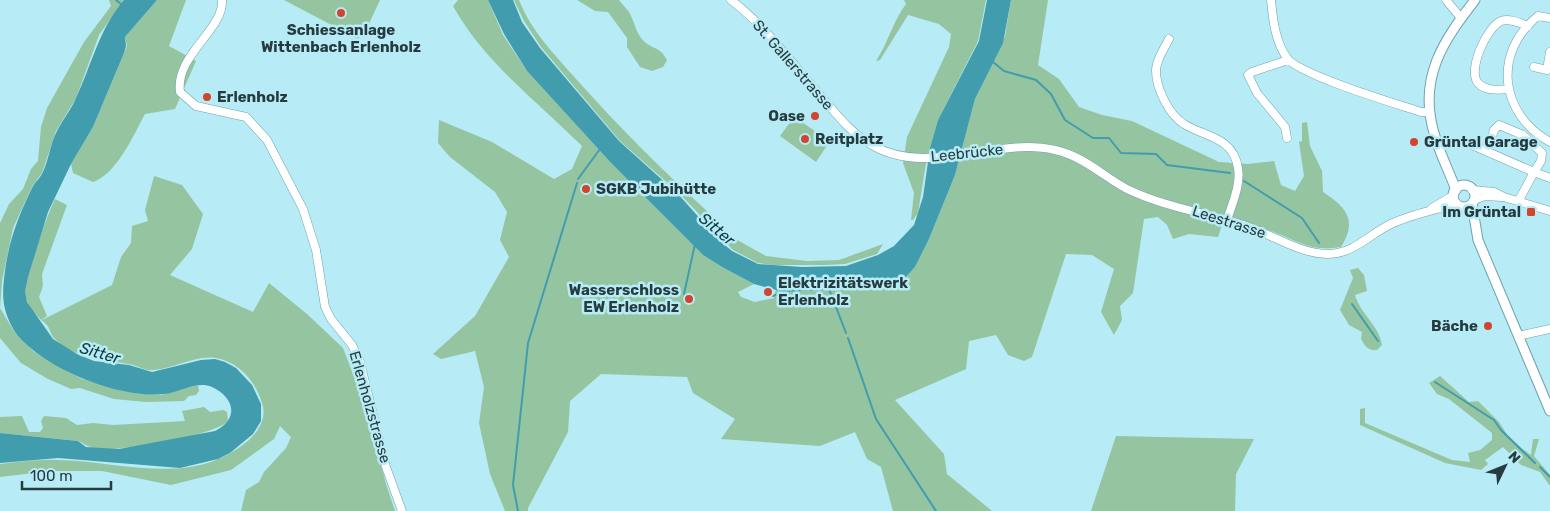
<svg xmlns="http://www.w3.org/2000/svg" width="1550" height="511" font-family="Rubik,sans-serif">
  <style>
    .green { fill: #95c5a0 }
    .water { fill: #419dae }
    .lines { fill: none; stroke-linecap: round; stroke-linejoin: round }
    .stream { stroke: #419dae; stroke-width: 2 }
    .minor-casing { stroke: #70a2ac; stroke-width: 9 }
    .major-casing { stroke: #70a2ac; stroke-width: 11 }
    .minor { stroke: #fff; stroke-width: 8 }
    .major { stroke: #fff; stroke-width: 9 }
    .poi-dot { fill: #d1452f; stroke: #b7ebf5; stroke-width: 2 }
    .labels { text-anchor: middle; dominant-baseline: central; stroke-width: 5; stroke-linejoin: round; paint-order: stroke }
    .poi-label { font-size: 15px; font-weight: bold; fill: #263b3f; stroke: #b7ebf5; text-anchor: start }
    .street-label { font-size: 15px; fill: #263b3f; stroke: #b7ebf5 }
    .water-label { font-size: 16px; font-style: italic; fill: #0d3941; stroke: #b7ebf5 }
  </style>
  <rect width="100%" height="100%" fill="#b7ebf5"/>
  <path class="green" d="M109 0H124L99 35 76 98 56 131 42 173 33 185 13 228 2 281 0 308 14 331 33 351 82 379 135 393 161 395 198 385 199 391 196 395 189 396 184 401 146 402 114 399 80 388 71 389 48 379 21 363 0 338V223L9 204 23 189 31 169 38 161 41 127 47 108 84 42 111 6Z
    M157 0H186L169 46 196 61 175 109 145 114C134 134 117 174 93 182L73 173 71 164 93 127 124 53 127 46 125 37Z
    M284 0H380L368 26 358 39Z
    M458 0H488L503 35 527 71 612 164 703 255 722 267 754 284 738 292 741 297 755 302 774 298 776 289 784 292 881 288 904 279 915 267 929 239 955 175 975 99 1005 36 1011 0H1048L1038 65 1059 79 1079 107 1102 115 1132 121 1219 162 1247 164 1274 161 1281 185 1295 191 1304 176 1299 142 1302 141V123L1307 122 1310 146 1322 171 1323 192C1346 207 1358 220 1341 247 1311 252 1300 242 1274 232 1258 226 1242 221 1225 216L1218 237 1189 234 1173 239 1167 225 1158 217 1144 219 1133 293 1120 306 1122 320 1114 335 1101 312 1114 269 1092 255 1066 254 1032 357 1024 361 1008 355 996 335 969 341 966 369 895 400 944 454 947 474 992 511H893L881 467 867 459 855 432 820 446 721 439 735 419 693 393 687 377 601 374 570 401 568 432 528 508V511H505L490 474 479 423 484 387 475 351 441 359 433 354 475 316 509 257 500 240 507 212 495 192 450 157 438 143 439 120 492 142 554 179 572 169 582 146C537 101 484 62 453 6Z
    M514 0H519C531 31 555 55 577 80 618 126 661 169 707 211L709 219 725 233 766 256 807 261 839 260 883 244 877 254 845 264 826 265H773L758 263 733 250 679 193 620 141 541 47 524 21Z
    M577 0H619C622 4 626 8 629 12 635 22 636 36 646 43 655 50 660 47 667 60L663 67 652 71 640 67 627 47V38L608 12 595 11Z
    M904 0H986L978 41 938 120 926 163 918 213 913 220H911L914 193 903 163 907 137 949 47 951 34 939 24 908 15 880 60 876 61C888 43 893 21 906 4Z
    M794 117 830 141 816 162 780 136Z
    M154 176 182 185 203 214 192 249 170 275 253 312 269 283 307 314 343 348 365 405 386 484 395 511H241L246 490 259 482 264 472 286 448 291 437 280 426 274 439 231 470 171 485 102 471H50L0 477V464C19 462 38 459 57 460 123 461 192 489 249 440 259 431 267 417 262 403 256 382 239 362 216 358 195 355 174 369 153 370 144 371 137 365 128 364 103 359 74 359 54 338 51 335 50 329 47 325 37 316 26 307 25 292 24 278 48 213 55 199L67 205 42 274 43 286 39 297 47 316 40 321 112 285 121 257 131 243 132 226 148 221 145 210Z
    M1358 268 1364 275 1367 291 1355 295C1361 315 1379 325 1382 345L1377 350C1368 351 1365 346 1361 339L1362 332 1349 325 1340 310 1353 278 1350 270Z
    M1440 376 1469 402 1478 401 1499 422 1511 441 1531 455 1533 439H1539L1534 456 1550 475V486L1540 472 1521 465 1503 447 1485 460 1488 464 1481 470 1445 463 1360 425V409L1365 408V423L1452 460 1470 462 1468 453 1480 450 1492 440V433L1449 399 1437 394 1429 383Z
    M204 407 210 412 223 410 227 412 228 421C217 435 125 450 104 449 94 449 86 446 79 441L0 433V417L22 416 29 432H40L43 428 41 421 44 416 66 418 77 425 93 423 113 425 185 421 182 411Z
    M1116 436 1254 439 1236 474 1235 511H1091Z"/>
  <path class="water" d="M124 0H157L125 37 126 46 124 53 93 127 71 164 48 212 28 277 25 291 27 302 53 339 77 354 94 361 129 365 152 372 201 360 215 359 225 362 236 368 252 385 261 404V421L253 434 230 453 218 459 180 468 58 458 0 463V433L78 441 86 447 119 449 215 431C240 419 234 397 212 387 197 380 179 393 164 394 119 399 42 368 15 332 0 307 2 292 6 264 11 234 20 213 33 186 36 181 40 178 42 174 49 160 50 144 57 131 63 119 71 110 76 98 92 64 99 29 124 0Z
    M488 0H513L522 22 540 48 619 141 678 194 721 242 732 251 758 264 802 267 846 266 878 255 894 246 914 225 923 197 930 148 938 120 979 41 987 0H1011L1003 43 975 99 955 175 929 239 915 267 904 279 881 288 784 292 754 284 722 267 703 255 612 164 527 71 504 34Z"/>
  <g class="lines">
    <path class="stream" d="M116 0 122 5
      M993 62 1004 71 1036 80 1051 94 1065 120 1093 138H1109L1121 153 1156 154 1167 165 1230 173
      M578 179 600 149
      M1244 181 1302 218 1319 243
      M829 289 846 333
      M684 294 695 244
      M773 296 784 291
      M1352 304 1378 341
      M848 338 876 419 936 511
      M1435 382 1494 420 1501 430 1535 463
      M1540 467 1550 477
      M518 511 513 485 528 343 577 183"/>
    <defs>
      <path id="minor" d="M222 0C224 30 175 55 180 92L196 106 246 117 267 140 303 209 316 250 325 307 331 319 352 345 360 362 386 467 402 511
        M731 0C768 28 796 69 827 103 840 119 854 135 872 145 928 178 995 136 1055 150 1083 156 1103 176 1127 189 1164 207 1207 213 1246 226 1273 235 1298 253 1327 254 1355 254 1370 233 1393 223 1414 214 1435 209 1457 204
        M1271 0C1273 20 1275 41 1287 58 1299 75 1397 104 1421 112H1429
        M1446 0 1461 18
        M1550 18 1538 16C1492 53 1500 114 1550 142
        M1169 39C1164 49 1156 60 1156 71 1156 88 1169 115 1184 124 1204 137 1233 136 1238 168 1241 185 1232 204 1227 220
        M1534 67 1547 70 1550 52
        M1508 89C1498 90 1485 91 1478 83 1467 70 1487 27 1501 21 1510 18 1520 23 1528 26
        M1287 138 1285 127 1257 93 1248 75 1252 72 1288 60
        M1491 140 1494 130 1499 125 1523 135 1542 153 1541 161 1534 172 1550 178
        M1472 145 1534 172 1518 202
        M1472 190 1494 192 1504 197 1550 211
        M1474 200 1485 196 1502 197
        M1432 208 1454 195
        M1518 336 1550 329"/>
      <path id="major" d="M1453 196a11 11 0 1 1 22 0a11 11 0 1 1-22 0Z
        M1456 190C1449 171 1439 152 1434 133 1418 78 1443 41 1475 0
        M1472 204 1478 240 1550 411"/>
    </defs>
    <use href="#minor" class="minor-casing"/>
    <use href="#major" class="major-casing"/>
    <use href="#minor" class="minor"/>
    <use href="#major" class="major"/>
  </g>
  <g class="poi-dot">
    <circle cx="341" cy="13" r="5"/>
    <circle cx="207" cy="97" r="5"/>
    <circle cx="815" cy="116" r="5"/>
    <circle cx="805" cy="139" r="5"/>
    <circle cx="1414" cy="142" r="5"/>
    <circle cx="586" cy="189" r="5"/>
    <rect x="1526" y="207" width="10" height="10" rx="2.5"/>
    <circle cx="768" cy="292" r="5"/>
    <circle cx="689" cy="299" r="5"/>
    <circle cx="1488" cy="326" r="5"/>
  </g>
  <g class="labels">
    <g class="poi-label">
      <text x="341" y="30" text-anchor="middle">Schiessanlage<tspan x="341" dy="17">Wittenbach Erlenholz</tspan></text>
      <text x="217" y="97">Erlenholz</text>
      <text x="805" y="116" text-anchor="end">Oase</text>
      <text x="815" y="139">Reitplatz</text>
      <text x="1424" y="142">Grüntal Garage</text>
      <text x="596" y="189">SGKB Jubihütte</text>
      <text x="1521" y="212" text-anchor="end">Im Grüntal</text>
      <text x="778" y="283">Elektrizitätswerk<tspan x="778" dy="17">Erlenholz</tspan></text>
      <text x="679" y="290" text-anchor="end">Wasserschloss<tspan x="679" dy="17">EW Erlenholz</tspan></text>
      <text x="1478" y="326" text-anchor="end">Bäche</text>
    </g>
    <g class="street-label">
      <text transform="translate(793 65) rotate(49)">St. Gallerstrasse</text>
      <text transform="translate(967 153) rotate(-6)">Leebrücke</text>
      <text transform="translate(1229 222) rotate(18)">Leestrasse</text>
      <text transform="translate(370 407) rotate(74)">Erlenholzstrasse</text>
    </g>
    <g class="water-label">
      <text transform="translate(717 229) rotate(40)">Sitter</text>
      <text transform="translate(100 353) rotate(16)">Sitter</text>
    </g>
  </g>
  <g transform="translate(1505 466) rotate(47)" stroke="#b7ebf5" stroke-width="4" paint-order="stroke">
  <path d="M0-4L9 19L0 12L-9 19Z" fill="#263b3f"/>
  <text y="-8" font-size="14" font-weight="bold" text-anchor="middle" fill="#263b3f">N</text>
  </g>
  <path d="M22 481v8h89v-8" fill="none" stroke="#263b3f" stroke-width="2.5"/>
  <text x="30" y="481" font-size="15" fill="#263b3f" stroke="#b7ebf5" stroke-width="4" paint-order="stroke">100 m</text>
</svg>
